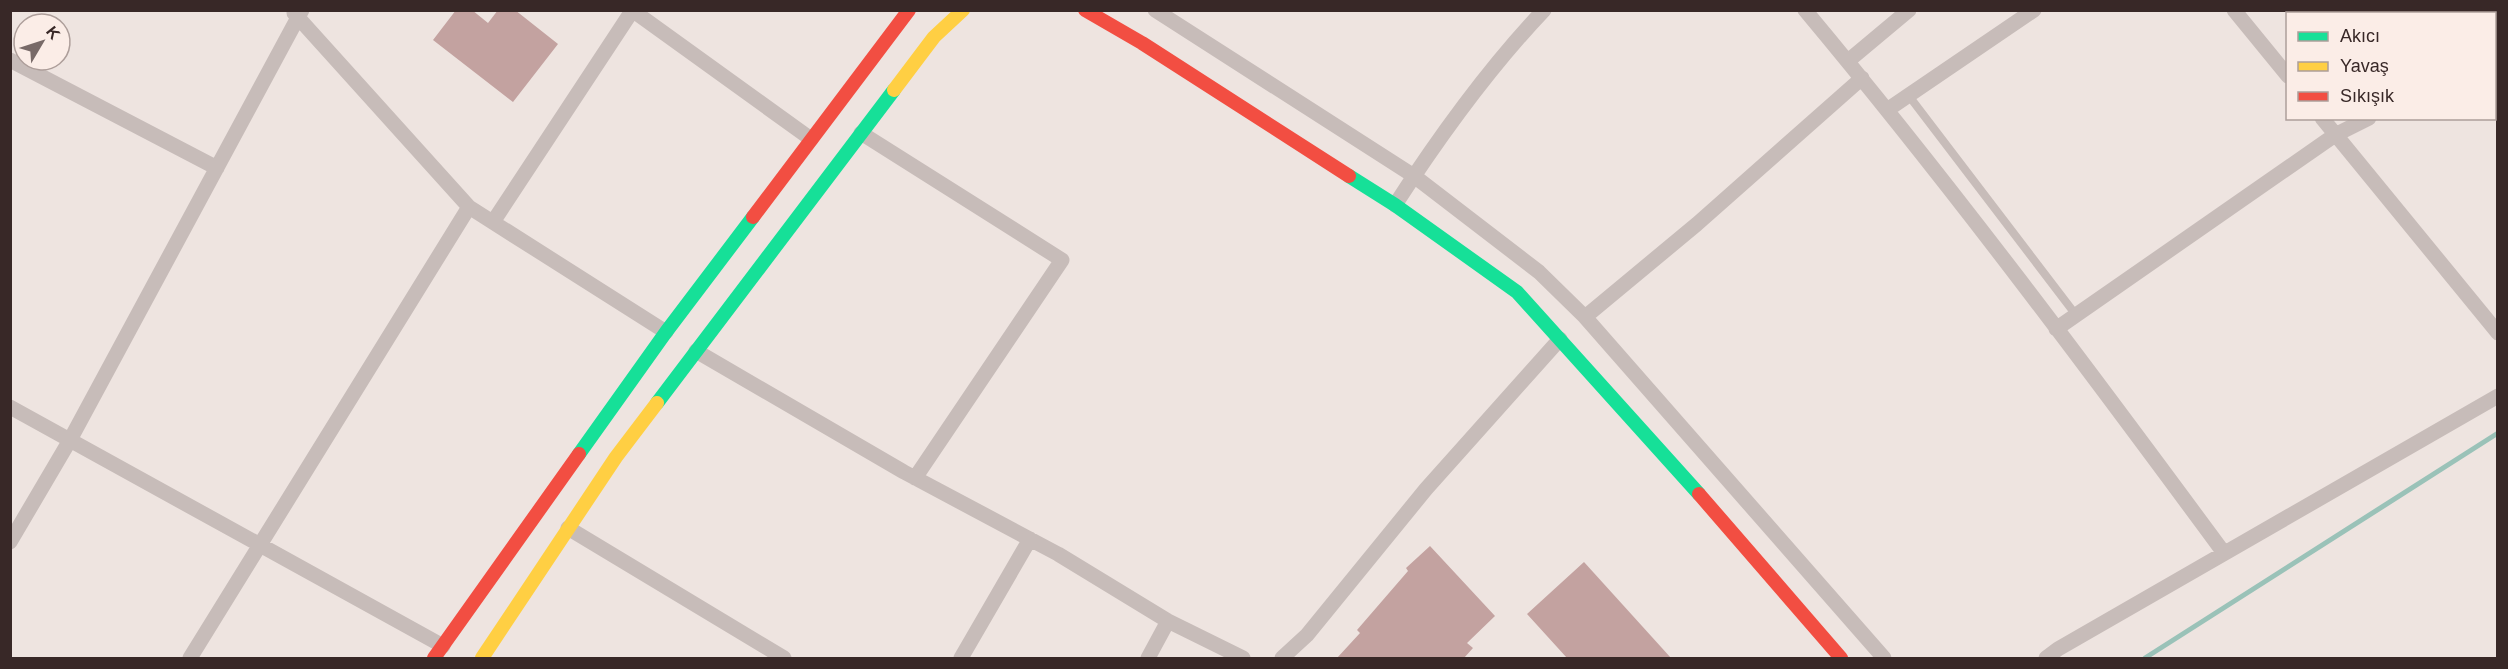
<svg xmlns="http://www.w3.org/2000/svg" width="2508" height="669" font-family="Arial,sans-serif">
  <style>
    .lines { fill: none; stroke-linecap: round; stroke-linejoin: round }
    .stream { stroke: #9ac2b8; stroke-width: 5 }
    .building { fill: #c3a2a0 }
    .lane { stroke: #c7bcb9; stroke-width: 8 }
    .street { stroke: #c7bcb9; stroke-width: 15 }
    .fast { stroke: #16e098; stroke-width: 14 }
    .slow { stroke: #ffcf43; stroke-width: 14 }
    .jam { stroke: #f24e42; stroke-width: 14 }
  </style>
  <rect width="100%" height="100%" fill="#eee4e0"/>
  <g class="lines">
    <path class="stream" d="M2145 658 2498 433"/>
  </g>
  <path class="building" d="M456 10H472L488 23 498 10H515L558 44 513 102 433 40Z
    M1430 546 1495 616 1467 643 1473 648 1464 658H1337L1360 633 1357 630 1408 571 1406 568Z
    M1584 562 1671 658H1567L1527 614Z"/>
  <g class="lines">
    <path class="lane" d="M1909 96 2076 315"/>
    <path class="street" d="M632 10 811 139
      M1155 10 1414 176 1539 272 1585 317 1884 658
      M1805 10C1952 186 2089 370 2224 553
      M2234 10 2288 76
      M294 13 469 207 666 332
      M2494 57 2498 55
      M10 60 217 168
      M1848 61 1909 10
      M1887 110 2034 10
      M2322 118 2498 333
      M861 133 1062 260 915 478
      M1395 205C1439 137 1488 69 1544 10
      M493 222 632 11
      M1585 317 1697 224 1862 78
      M2056 329 2335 135 2369 118
      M696 351 904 472 1058 554 1168 621 1243 658
      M10 407 443 646
      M568 528 784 658
      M10 542 70 440 302 10
      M190 658 469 207
      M961 658 1030 539
      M1148 658 1168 621
      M1282 658 1307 635 1426 489 1560 339
      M2046 658 2058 649 2498 396"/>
    <path class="fast" d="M1349 176 1395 205 1517 292 1699 494
      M657 403 894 90
      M579 454 666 332 753 217"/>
    <path class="slow" d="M894 90 934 37 963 10
      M482 658 616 457 657 403"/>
    <path class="jam" d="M1085 10 1142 43 1349 176
      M753 217 909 10
      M1699 494 1841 658
      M434 658 579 454"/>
  </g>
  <rect width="2508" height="669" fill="none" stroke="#382827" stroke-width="24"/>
  <rect x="2286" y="12" width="210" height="108" fill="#fbede7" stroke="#ad9e9a" stroke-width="1.5"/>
  <rect x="2298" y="32" width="30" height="9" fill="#16e098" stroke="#ad9e9a" stroke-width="1.5"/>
  <text x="2340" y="42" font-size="18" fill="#382827">Akıcı</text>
  <rect x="2298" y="62" width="30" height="9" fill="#ffcf43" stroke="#ad9e9a" stroke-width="1.5"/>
  <text x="2340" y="72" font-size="18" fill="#382827">Yavaş</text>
  <rect x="2298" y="92" width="30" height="9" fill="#f24e42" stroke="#ad9e9a" stroke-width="1.5"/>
  <text x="2340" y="102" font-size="18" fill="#382827">Sıkışık</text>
  <g transform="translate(42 42) rotate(51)"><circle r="28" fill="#fbede7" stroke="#ad9e9a" stroke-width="1.5"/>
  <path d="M0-4.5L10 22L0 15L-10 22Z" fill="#786a68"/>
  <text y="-9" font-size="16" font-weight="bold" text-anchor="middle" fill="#382827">K</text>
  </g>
</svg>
